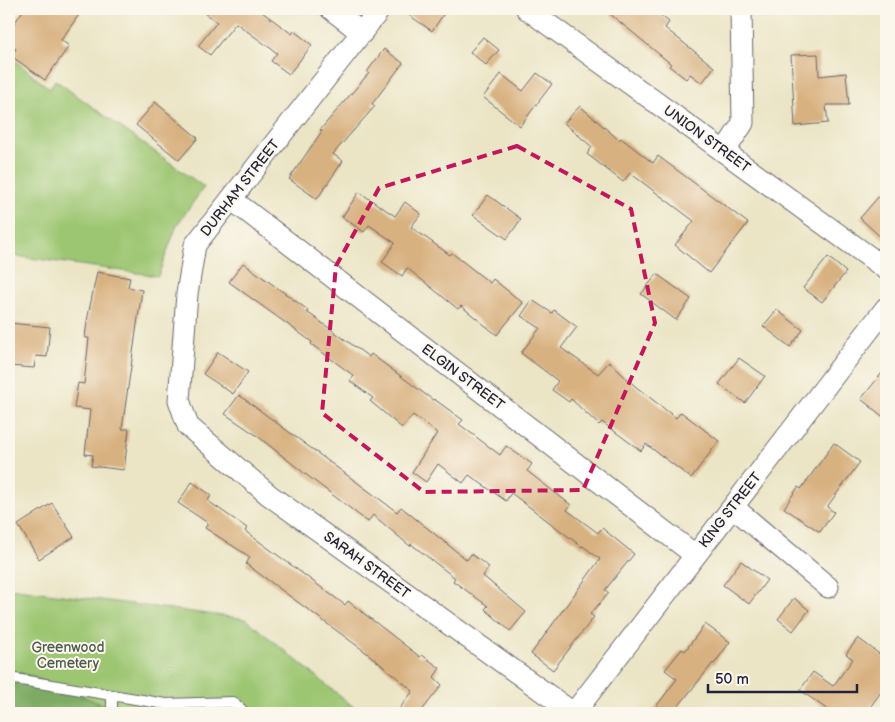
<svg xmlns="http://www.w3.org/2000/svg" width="895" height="722" font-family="'Balsamiq Sans',sans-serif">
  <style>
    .green { fill: #9dc672; stroke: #607456 }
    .forest { fill: #7eab64; stroke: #506650 }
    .building { fill: #d8b180 }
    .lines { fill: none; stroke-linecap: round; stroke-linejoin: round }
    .service-casing { stroke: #68666c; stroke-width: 12 }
    .minor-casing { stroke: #68666c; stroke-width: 23 }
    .service { stroke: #fff; stroke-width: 10 }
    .minor { stroke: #fff; stroke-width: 21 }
    .marked { fill: none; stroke: #c2185b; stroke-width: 4; stroke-dasharray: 10 6; stroke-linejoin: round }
    .labels { text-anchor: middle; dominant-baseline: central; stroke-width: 4; stroke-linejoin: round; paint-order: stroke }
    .street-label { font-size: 14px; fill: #22223b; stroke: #fbf7ec }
    .park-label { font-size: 14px; fill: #4d5b4e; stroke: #fbf7ec }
  </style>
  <rect width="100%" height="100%" fill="#fbf7ec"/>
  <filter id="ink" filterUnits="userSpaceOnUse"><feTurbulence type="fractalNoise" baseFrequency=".02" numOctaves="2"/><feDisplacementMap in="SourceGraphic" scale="10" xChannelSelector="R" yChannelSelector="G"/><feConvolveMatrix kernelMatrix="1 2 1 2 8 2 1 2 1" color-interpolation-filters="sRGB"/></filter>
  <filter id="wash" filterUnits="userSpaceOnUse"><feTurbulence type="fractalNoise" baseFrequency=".0096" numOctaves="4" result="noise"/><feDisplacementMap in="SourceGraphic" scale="20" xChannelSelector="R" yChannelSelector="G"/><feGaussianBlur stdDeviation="1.12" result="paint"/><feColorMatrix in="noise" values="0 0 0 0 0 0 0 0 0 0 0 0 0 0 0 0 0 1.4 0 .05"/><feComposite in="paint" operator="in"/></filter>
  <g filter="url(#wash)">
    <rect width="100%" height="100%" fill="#ebe5c6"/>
    <path class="green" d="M9 56 50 89 55 80 204 187 177 225 158 276 9 255Z
      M9 588 246 619 361 713H9Z"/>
    <path class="forest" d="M9 670 30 676 112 708 115 713H9Z"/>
    <g id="blocks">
      <path class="building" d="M24 9H83L61 40 69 46 45 80 11 56 16 49 9 43V31Z
        M198 9H258L292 34 294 31 312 45 289 74 271 61 277 53 236 23 210 55 198 46 217 22Z
        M400 9H447L432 31Z
        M604 9H653L669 22 665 28 714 67 702 83 690 74 686 79 669 66 671 64Z
        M483 37 499 50 486 65 470 52Z
        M384 49 403 63 372 104 375 106 333 154 343 161 317 199 289 179 322 131 320 130 369 73 367 72Z
        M818 54 819 76 846 73 849 105H826L828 123 795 126 791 55Z
        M537 73 552 84 520 126 483 97 501 74 523 91Z
        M155 102 198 138 179 160 136 125Z
        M580 106 619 140 621 138 653 163 658 156 748 223 709 273 675 245 694 221 630 173 623 182 587 154 592 147 564 123Z
        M886 188V242L860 218Z
        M359 192 395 216 405 202 421 214 411 227 450 255 452 253 490 283 493 279 523 303 497 335 461 306 458 309 407 268 402 276 382 262 395 243 369 225 364 232 342 217Z
        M488 195 521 219 507 239 473 215Z
        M828 257 846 272 822 302 803 288Z
        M243 263 308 310 307 312 369 357 371 354 433 400 434 399 463 420 459 424 500 455 506 446 532 464 527 471 571 505 567 510 598 533 602 528 634 554 605 590 609 593 590 614 594 617 553 670 531 654 600 559 583 546 582 547 511 493 506 501 469 475 463 483 438 464 426 482 412 472 437 433 413 415 402 428 370 401 373 398 350 381 354 376 311 344 312 342 229 282Z
        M97 272 130 278 128 287 142 290 122 429H129L124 470 91 466 93 455 85 454 90 410 74 408 78 383 84 384 89 338H85L87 321Z
        M657 274 691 299 676 320 641 294Z
        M532 300 552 313 554 310 577 327 561 348 598 374 609 362 635 386 676 418 681 412 719 441 691 478 646 444 641 451 602 422 599 425 571 399 569 402 552 390 558 381 521 353 540 328 521 316Z
        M777 310 803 330 790 347 763 326Z
        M9 323 50 327 47 357 36 356 34 368 9 366Z
        M218 352 248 372 233 394 203 374Z
        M739 358 765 376 745 403 719 384Z
        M886 368V419L861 399Z
        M239 395 397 512 401 507 467 560 471 554 489 567 483 576 526 612 510 631 485 609 488 606 453 581 455 578 411 544 410 546 373 515 368 522 304 473 256 435 225 414Z
        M834 443 860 462 827 507 834 512 820 532 784 508 798 487 801 489Z
        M192 482 211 495 208 501 247 528 245 531 345 605 348 601 420 657 422 655 440 668 434 677 442 685 420 713H396L413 691 367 653 246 564 250 557 205 528 208 523 178 503Z
        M52 503 74 537 39 559 18 525Z
        M741 561 767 580 749 604 723 585Z
        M794 598 809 610 793 631 778 619Z
        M705 624 730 642 714 664 713 663 673 713H651L677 679 665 670 682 649 685 651Z
        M858 638 886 659V685L866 713H832L800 690 813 672 833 686 853 659 846 654Z"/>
    </g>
  </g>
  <g filter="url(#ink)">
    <use href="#blocks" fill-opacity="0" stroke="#68666c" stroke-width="1"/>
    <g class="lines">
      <defs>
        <path id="service" d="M9 678 166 704 233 702 245 713
          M167 705 181 713
          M112 713V695"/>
        <path id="minor" d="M331 9 362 33
          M380 9 195 245 187 294 179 400 188 426 269 495 573 713
          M527 9 886 269
          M724 152 743 123 741 9
          M231 199 695 555
          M733 507 828 587
          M574 713 886 308"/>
      </defs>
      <use href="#service" class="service-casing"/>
      <use href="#minor" class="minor-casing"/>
      <use href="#service" class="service"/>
      <use href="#minor" class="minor"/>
    </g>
  </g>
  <path class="marked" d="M517 146 631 209 655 323 583 490 424 492 322 413 336 266 379 188Z"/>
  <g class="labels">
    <g class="street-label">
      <text transform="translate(707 139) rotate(36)">UNION STREET</text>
      <text transform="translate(240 188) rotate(-52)">DURHAM STREET</text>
      <text transform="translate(463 377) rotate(37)">ELGIN STREET</text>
      <text transform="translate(730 510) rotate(-52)">KING STREET</text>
      <text transform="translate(367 565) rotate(36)">SARAH STREET</text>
    </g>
    <g class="park-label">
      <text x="68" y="647">Greenwood<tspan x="68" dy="16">Cemetery</tspan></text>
    </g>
  </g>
  <rect width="895" height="722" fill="none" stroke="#fbf7ec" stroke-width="30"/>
  <path d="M708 684v8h149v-8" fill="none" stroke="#22223b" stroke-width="2.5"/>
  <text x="715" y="684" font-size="15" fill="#22223b" stroke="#fbf7ec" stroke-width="4" paint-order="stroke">50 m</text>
</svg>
